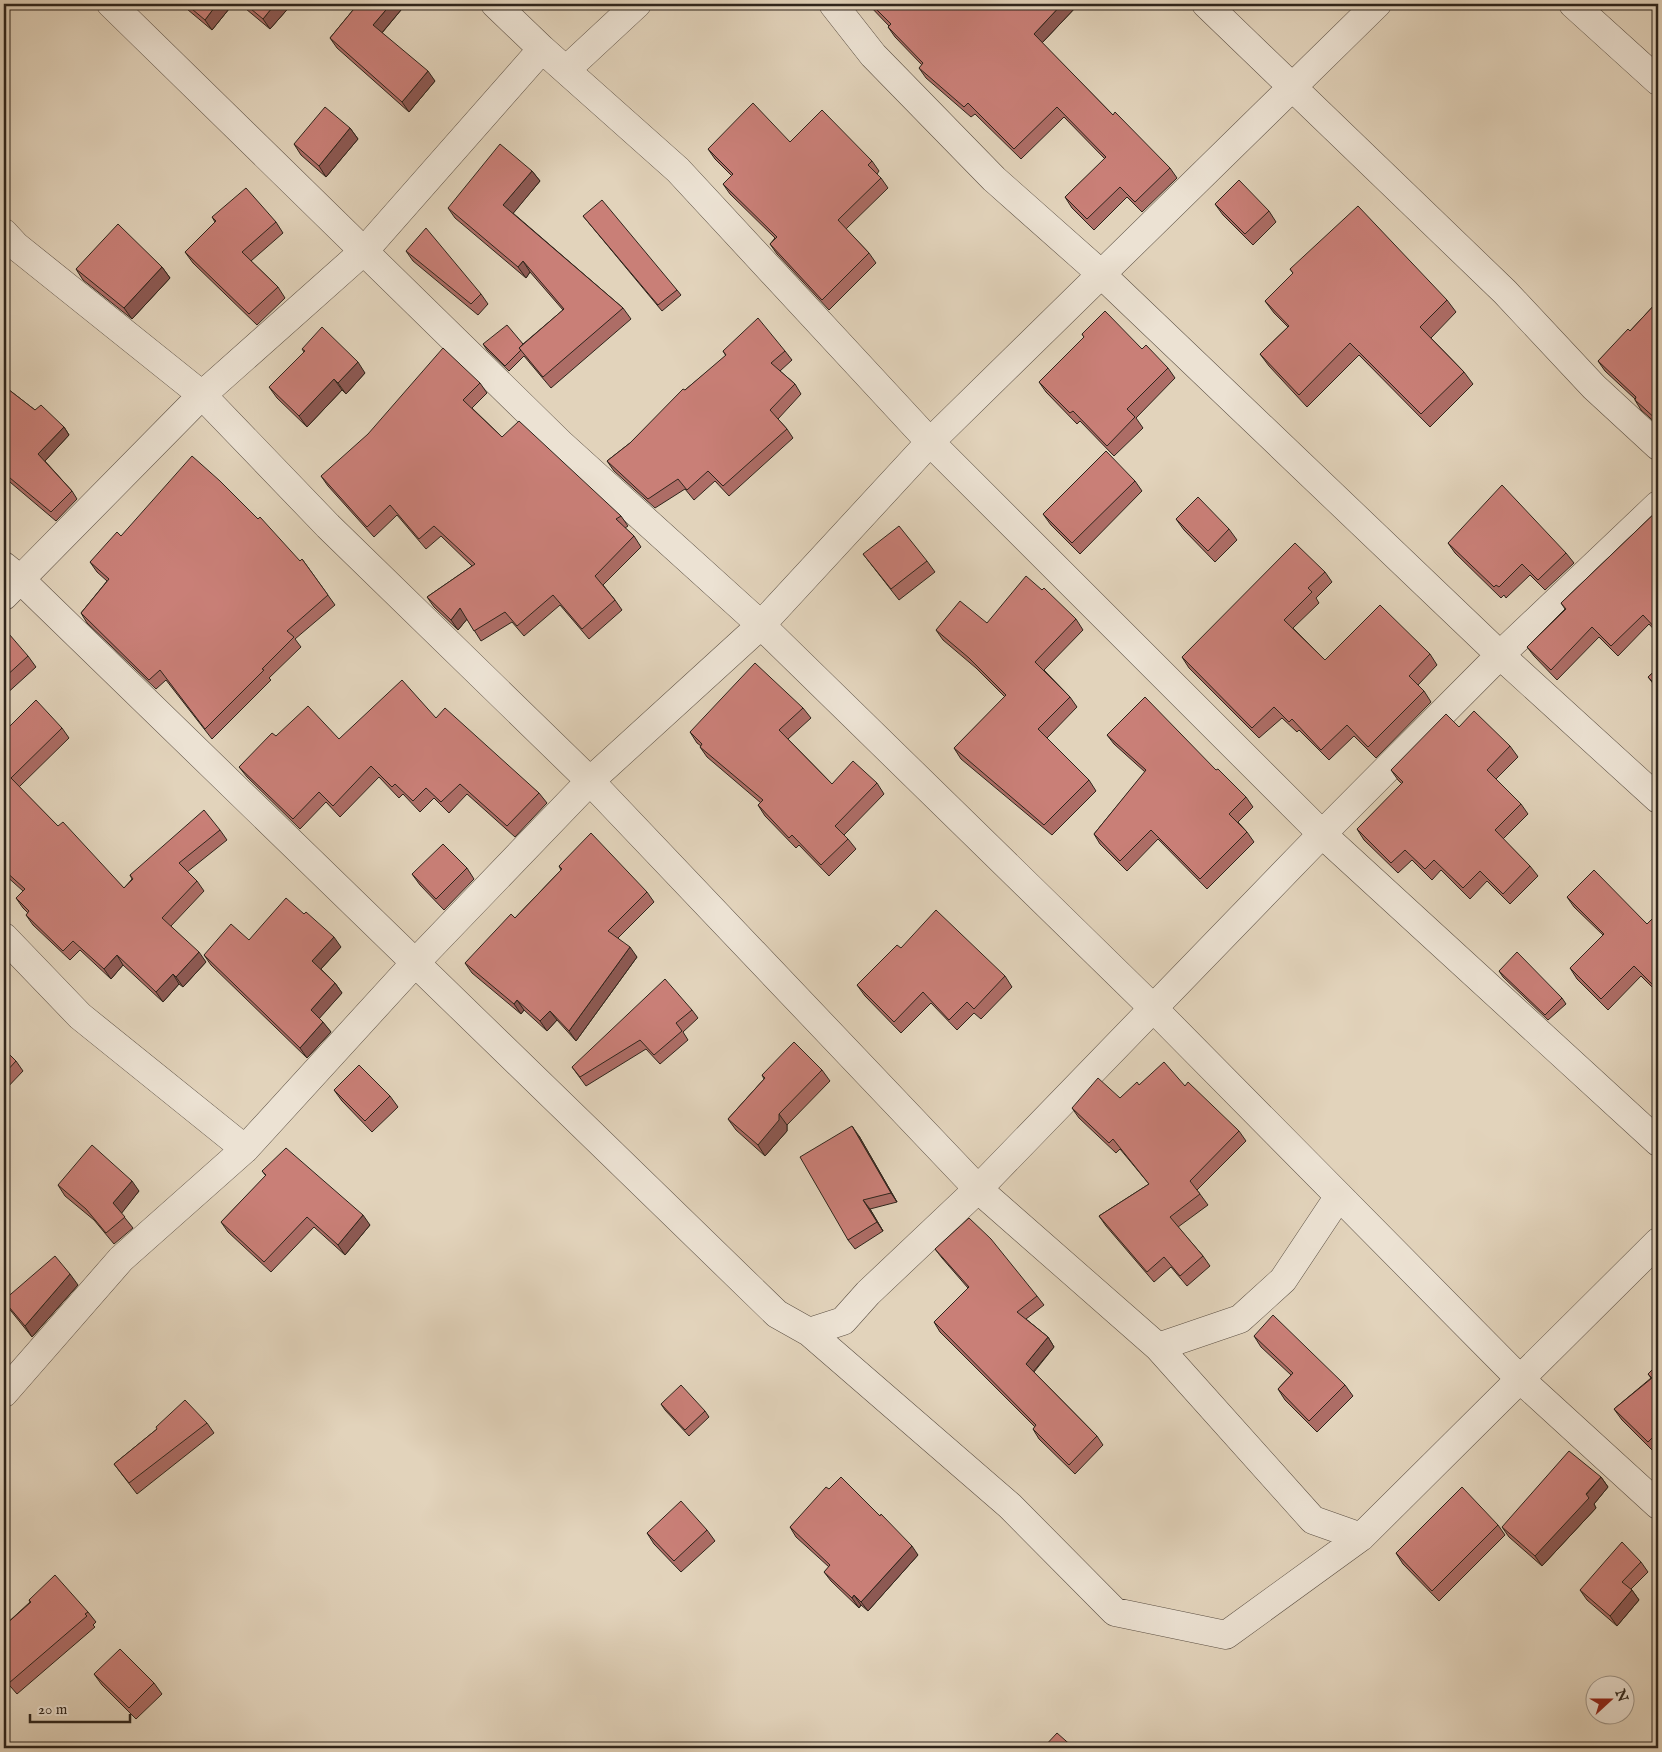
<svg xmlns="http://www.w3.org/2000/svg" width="1662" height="1752" font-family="'IM FELL English',serif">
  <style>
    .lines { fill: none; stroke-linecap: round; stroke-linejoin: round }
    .street-casing { stroke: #5c5044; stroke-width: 29 }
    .street { stroke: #ece2d3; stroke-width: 28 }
    .wall { fill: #ad6d66; stroke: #2f251c }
    .shaded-wall { fill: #8d5953; stroke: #2f251c }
    .building { fill: #c97f77; stroke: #2f251c }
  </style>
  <rect width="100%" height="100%" fill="#e2d3bb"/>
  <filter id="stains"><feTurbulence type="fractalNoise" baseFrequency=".004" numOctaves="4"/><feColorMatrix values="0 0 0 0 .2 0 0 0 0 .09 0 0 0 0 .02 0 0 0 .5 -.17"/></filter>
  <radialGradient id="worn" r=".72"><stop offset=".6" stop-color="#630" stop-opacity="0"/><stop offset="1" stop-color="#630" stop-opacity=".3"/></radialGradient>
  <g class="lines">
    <defs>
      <path id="street" d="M111 4 562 445 761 625 1154 1009 1520 1379 1658 1505
        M495 4 542 49 678 170 930 442 1322 834 1658 1142
        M833 4 873 55 994 179 1100 273 1500 655 1658 799
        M1206 4 1505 292 1594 387 1658 446
        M1573 4 1658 81
        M566 70 637 4
        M4 233 16 246 202 395 328 526 590 781 978 1189 1158 1347 1313 1520 1361 1537
        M4 566 20 579 777 1314 809 1332 843 1321 868 1293 978 1189 1322 834 1500 655 1658 505
        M4 596 202 395 365 250 542 49
        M4 937 80 1016 245 1149
        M809 1332 1010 1506 1115 1612 1226 1635 1361 1537 1658 1242
        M1158 1347 1240 1319 1283 1280 1339 1196
        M4 1393 121 1259 245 1149 415 963 590 781 761 625 930 442 1377 4"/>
    </defs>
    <use href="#street" class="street-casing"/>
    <use href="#street" class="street"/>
  </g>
  <path class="wall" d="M181 4H233L212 30Z
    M240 4H292L270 29Z
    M358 4H406L382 33 435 81 409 112 337 48 330 38Z
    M868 4H1073L1076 7 1042 43 1113 115 1170 168 1177 178 1142 212 1127 197 1094 230 1072 208 1065 197 1105 159 1064 117 1021 159 975 114 971 117 926 78 919 68 922 65 895 37 888 27 889 26Z
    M350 128 358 139 326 177 301 155 294 144Z
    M790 142 872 161 879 171 877 174 881 178 888 188 846 229 869 253 876 263 829 310 777 254 770 244 775 238 730 194 723 184 732 176 715 159 708 149Z
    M532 171 540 181 513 213 623 308 631 319 551 388 524 356 509 371 487 350 483 344H523L563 310 530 272 526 278 455 218 448 208Z
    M1215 204 1269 211 1276 222 1253 245 1223 215Z
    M583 216 677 290 681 295 662 311Z
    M212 217 276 222 283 233 251 261 278 287 285 298 257 325 193 263 185 252 215 222Z
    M406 251 481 294 488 304 478 315 413 261Z
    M162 267 170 278 132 319 83 280 76 269Z
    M1290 269 1447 300 1456 312 1431 338 1464 372 1473 384 1430 427 1359 355 1307 407 1269 366 1260 354 1288 327 1274 313 1265 301 1293 273Z
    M1658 301V425L1641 410 1635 400V399L1605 371 1598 361 1630 331Z
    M1082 334 1142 349 1168 368 1175 378 1136 418 1143 428 1114 456 1080 421 1077 424 1046 392 1039 382 1084 337Z
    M302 349 365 373 346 394 342 390 307 427 277 398 269 387 304 352Z
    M723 351H785L792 360 780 371 795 384 801 394 778 419 787 429 793 438 729 496 715 481 694 500 685 489 655 508 614 471 607 461 630 443 685 390 726 356Z
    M480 383 487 393 472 408 502 437 621 516 628 526 625 528 634 536 641 547 603 585 615 600 622 610 589 639 560 605 524 636 512 622 481 641 467 619 458 630 434 607 427 597 472 566 441 536 426 549 397 515 374 537 328 486 321 476Z
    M4 386 35 410 64 427 69 435 45 461 72 491 77 499 56 521 4 477Z
    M1135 481 1142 491 1080 554 1051 525 1043 514Z
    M1658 510V634L1649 624 1618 656 1599 637 1557 680 1534 656 1527 647 1565 609 1561 603Z
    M1176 519 1229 529 1237 540 1215 562 1184 530Z
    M121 536 300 561 302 559 335 605 295 639 301 647 269 678 271 680 212 739 166 680 156 689 87 623 81 613 107 581 97 572 90 562Z
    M1448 543 1566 553 1574 563 1545 590 1530 575 1506 598 1504 595 1501 598 1455 553Z
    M863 554 927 561 935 572 899 600Z
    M1325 572 1332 582 1316 598 1319 603 1293 628 1325 660 1430 654 1437 665 1418 685 1424 691 1431 702 1376 758 1354 736 1329 760 1299 730 1297 732 1282 718 1259 738 1189 668 1182 657Z
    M1076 619 1083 630 1044 670 1070 697 1077 707 1047 738 1089 780 1096 791 1052 835 961 759 954 748 1005 697 976 668 943 640 936 630 987 623Z
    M4 639 28 656 36 667 4 696Z
    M1658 668V690L1648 677Z
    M803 708 811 718 788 739 832 784 877 783 884 794 844 835 848 839 856 849 829 876 799 845 796 848 765 816 758 805 761 803 707 757 700 747 701 746 697 743 690 732Z
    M436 718 539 793 547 803 515 837 467 794 449 813 434 798 420 812 403 794 399 798 379 777 340 817 326 802 300 829 247 777 239 767 276 736 339 739Z
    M62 728 69 738 19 787 58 826 124 888 132 879 130 875 220 830 227 840 187 872 197 881 204 891 171 926 206 962 183 987 179 984 163 1002 123 965 111 979 80 950 70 960 33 925 26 915 28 913 23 908 16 898 23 891 4 874V732Z
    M1107 735 1216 770 1246 797 1253 807 1238 822 1247 832 1254 842 1207 889 1158 839 1127 871 1100 844 1094 834 1145 772 1114 744Z
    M1510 746 1518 757 1496 779 1521 804 1528 814 1503 839 1530 866 1538 876 1510 904 1487 881 1470 899 1441 870 1432 880 1412 860 1398 873 1364 840 1357 829 1402 784 1398 780 1391 770Z
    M559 866 647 892 654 902 618 938 637 957 576 1041 557 1020 547 1031 524 1010 521 1014 472 973 465 963 515 918 561 870Z
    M467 868 474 879 444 910 420 885 412 874Z
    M1567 897 1647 924 1658 913V993L1641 976 1608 1010 1577 979 1570 968 1603 935 1574 907Z
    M249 940 341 947 321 969 335 983 342 993 319 1018 331 1032 307 1058 211 965 204 955Z
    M901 948 1005 976 1012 987 981 1019 974 1013 957 1030 931 1003 901 1033 865 996 857 985Z
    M1499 971 1562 998 1566 1004 1548 1020 1503 977Z
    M692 1010 698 1018 683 1032 688 1040 660 1064 646 1049 586 1086 572 1067Z
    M4 1049 16 1061 23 1071 4 1091Z
    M822 1070 830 1081 787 1125V1131L765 1156 736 1130 728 1119 764 1079 762 1075Z
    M1139 1085 1185 1086 1239 1131 1246 1141 1197 1190 1208 1205 1178 1227 1203 1256 1210 1266 1187 1286 1171 1267 1154 1282 1106 1226 1099 1216 1149 1184 1120 1149 1116 1153 1079 1118 1072 1108 1120 1098Z
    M334 1090 390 1096 398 1107 372 1132 342 1101Z
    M859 1136 897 1202 870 1209 883 1231 855 1249 848 1240Z
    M262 1171 370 1225 345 1255 314 1227 271 1272 228 1232 221 1222 266 1176Z
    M58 1185 139 1191 121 1213 133 1228 114 1244 94 1220 65 1196Z
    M935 1249 1037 1296 1044 1305 1026 1319 1048 1337 1054 1347 1034 1372 1097 1436 1103 1445 1075 1474 1039 1439 1033 1429 1035 1427 940 1332 934 1322 968 1288 942 1258Z
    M78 1285 32 1337 11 1311 4 1301Z
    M1254 1336 1345 1385 1353 1396 1317 1432 1285 1400 1278 1389 1291 1375 1261 1347Z
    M1658 1364V1450L1655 1453 1622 1420 1614 1409 1651 1378 1648 1374Z
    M661 1404 705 1411 709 1417 689 1436 665 1410Z
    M207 1423 214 1433 137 1494 114 1464 157 1429Z
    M1601 1477 1608 1487 1594 1504 1596 1508 1542 1566 1509 1537 1502 1527Z
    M829 1489 918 1555 868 1611 861 1605 859 1608 831 1581 824 1572 829 1567 796 1537 790 1527Z
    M1498 1525 1505 1535 1439 1601 1403 1564 1396 1553Z
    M707 1530 715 1541 681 1572 654 1544 647 1533Z
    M1641 1562 1648 1572 1631 1589 1639 1600 1617 1626 1587 1600 1580 1590Z
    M29 1600 88 1612 96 1622 93 1625 95 1627 17 1694 4 1679V1626L30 1602Z
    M94 1674 154 1683 162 1694 136 1719 102 1685Z"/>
  <path class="shaded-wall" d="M217 4H233L212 30 205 20Z
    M275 4H292L270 29 263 19Z
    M391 4H406L380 35 373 25Z
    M1062 4H1073L1076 7 1041 44 1034 34Z
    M428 71 435 81 409 112 402 102Z
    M350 128 358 139 326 177 319 166Z
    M532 171 540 181 511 216 503 205Z
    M523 261 530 272 526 278 518 267Z
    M162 267 170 278 132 319 124 308Z
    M358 362 365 373 346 394 338 383Z
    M334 379 342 390 307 427 299 416Z
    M64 427 69 435 44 462 38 454Z
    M460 608 468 618 458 630 451 620Z
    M334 937 341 947 319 971 312 961Z
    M630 947 637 957 576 1041 569 1031Z
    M199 952 206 962 183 987 176 977Z
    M117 955 123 965 111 979 104 969Z
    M173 974 179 984 163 1002 156 992Z
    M335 983 342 993 318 1020 311 1010Z
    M517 1000 524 1010 521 1014 514 1004Z
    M550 1011 557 1020 547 1031 540 1021Z
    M323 1022 331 1032 307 1058 300 1048Z
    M779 1114 787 1125V1131L765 1156 758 1145Z
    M852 1126 859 1136 897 1202 891 1193Z
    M132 1181 139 1191 121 1214 113 1203Z
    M863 1200 870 1209 883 1231 877 1222Z
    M363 1215 370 1225 345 1255 338 1245Z
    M70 1274 78 1285 32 1337 25 1326Z
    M1048 1337 1054 1347 1032 1373 1026 1364Z
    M1601 1477 1608 1487 1594 1504 1596 1508 1542 1566 1535 1556Z
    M912 1546 918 1555 868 1611 861 1602Z
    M1632 1590 1639 1600 1617 1626 1610 1616Z
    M854 1595 861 1605 859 1608 852 1598Z"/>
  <path class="building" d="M186 4H217L205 20Z
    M245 4H275L263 19Z
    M358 4H391L373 25 428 71 402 102 330 38Z
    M871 4H1062L1034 34 1113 115 1115 112 1170 168 1135 202 1120 187 1087 219 1065 197 1106 157 1057 107 1014 149 968 103 964 107 919 68 923 63 888 27 891 24Z
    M753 103 790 142 822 110 872 161 868 165 881 178 838 220 869 253 822 300 770 244 777 237 723 184 733 174 708 149Z
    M325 107 350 128 319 166 294 144Z
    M500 144 532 171 503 205 623 308 543 377 519 348 564 309 523 261 518 267 448 208Z
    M1239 180 1269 211 1245 234 1215 204Z
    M246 188 276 222 242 252 278 287 249 314 185 252 216 221 212 217Z
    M602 200 677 290 658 305 583 216Z
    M1358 206 1447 300 1420 327 1464 372 1421 414 1350 343 1299 395 1260 354 1289 326 1265 301 1293 273 1290 269Z
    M118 224 162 267 124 308 76 269Z
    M426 228 481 294 471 304 406 251Z
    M1658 301V421L1635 400 1636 397 1598 361 1628 329 1630 331Z
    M1105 311 1142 349 1146 345 1168 368 1127 409 1135 417 1107 446 1073 411 1070 413 1039 382 1084 337 1082 334Z
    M758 318 785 351 771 363 795 384 770 410 787 429 723 486 708 471 687 490 678 479 648 499 607 461 630 443 683 389 685 390 726 355 723 351Z
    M507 325 523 344 519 348 521 350 505 366 483 344Z
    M322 327 358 362 338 383 334 379 299 416 269 387 305 351 302 349Z
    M443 348 480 383 463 400 502 437 519 421 621 516 616 519 634 536 595 576 615 600 582 629 553 595 517 626 505 612 474 631 460 608 451 620 427 597 475 564 434 526 419 539 390 505 367 527 321 476 368 434Z
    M4 386 35 410 41 405 64 427 38 454 72 491 51 512 4 473Z
    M1106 451 1135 481 1072 543 1043 514Z
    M192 456 220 481 258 519 260 517 300 561 302 559 328 595 287 631 294 637 262 669 264 670 205 729 160 670 149 680 81 613 109 579 90 562 117 532 121 536Z
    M1502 485 1566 553 1538 580 1522 564 1499 587 1496 585 1494 587 1448 543Z
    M1198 497 1229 529 1208 551 1176 519Z
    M1658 510V631L1643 615 1611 646 1592 627 1551 670 1527 647 1566 609 1561 603Z
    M899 526 927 561 891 589 863 554Z
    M1295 543 1325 572 1308 588 1312 592 1284 620 1325 660 1380 605 1430 654 1409 676 1424 691 1368 747 1347 725 1321 750 1292 719 1289 722 1274 707 1252 728 1182 657Z
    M1026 576 1042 590 1044 588 1076 619 1035 662 1070 697 1038 729 1089 780 1044 825 954 748 1006 695 969 658 936 630 960 601 987 623Z
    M9 634 28 656 4 678V639Z
    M755 663 803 708 779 730 832 784 853 761 877 783 835 826 848 839 821 865 792 835 789 838 758 805 763 800 700 747 702 744 690 732Z
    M1658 668V687L1648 677Z
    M402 680 436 718 445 708 539 793 507 826 460 784 441 802 426 788 413 801 395 784 392 787 371 766 333 806 319 792 293 819 239 767 272 733 276 736 308 706 339 739Z
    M1145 697 1216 770 1218 769 1246 797 1229 814 1247 832 1200 879 1151 830 1120 861 1094 834 1146 770 1107 735Z
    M36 700 62 728 11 778 58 826 63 822 124 888 133 879 130 875 204 810 220 830 179 863 197 881 162 918 199 952 176 977 173 974 156 992 117 955 104 969 73 941 63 951 26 915 29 911 16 898 25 889 4 870V732Z
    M1474 711 1510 746 1487 770 1521 804 1495 830 1530 866 1503 894 1480 871 1463 888 1434 860 1425 869 1405 850 1391 863 1357 829 1403 782 1391 770 1446 714 1459 727Z
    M591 833 647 892 608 931 630 947 569 1031 550 1011 540 1021 517 1000 514 1004 465 963 511 914 515 918 562 869 559 866Z
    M443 844 467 868 436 899 412 874Z
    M1594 870 1647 924 1658 913V990L1634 966 1601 999 1570 968 1604 934 1567 897Z
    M286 898 304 914 306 912 334 937 312 961 335 983 311 1010 323 1022 300 1048 204 955 231 924 249 940Z
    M936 910 1005 976 974 1009 967 1002 949 1020 923 992 894 1022 857 985 897 945 901 948Z
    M1517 952 1562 998 1545 1015 1499 971Z
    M665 979 692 1010 676 1023 682 1031 654 1055 640 1040 580 1077 572 1067Z
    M794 1042 822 1070 779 1114V1120L758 1145 728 1119 765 1078 762 1075Z
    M4 1049 16 1061 4 1074Z
    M1164 1062 1185 1086 1188 1082 1239 1131 1190 1181 1200 1194 1170 1217 1203 1256 1180 1276 1164 1257 1147 1272 1099 1216 1149 1184 1113 1139 1109 1143 1072 1108 1098 1078 1120 1098 1137 1082 1139 1085Z
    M359 1065 390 1096 365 1121 334 1090Z
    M852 1126 891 1193 863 1200 877 1222 848 1240 800 1157Z
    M92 1145 132 1181 113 1203 125 1217 106 1233 86 1209 58 1185Z
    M286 1148 363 1215 338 1245 307 1217 264 1262 221 1222 266 1175 262 1171Z
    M969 1218 991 1239 1037 1296 1017 1312 1048 1337 1026 1364 1097 1436 1069 1465 1033 1429 1036 1425 934 1322 969 1287 935 1249Z
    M55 1256 70 1274 25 1326 4 1301V1300Z
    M1273 1315 1345 1385 1309 1421 1278 1389 1293 1373 1254 1336Z
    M1658 1364V1432L1648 1442 1614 1409 1652 1378 1648 1374Z
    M681 1385 705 1411 685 1430 661 1404Z
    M185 1400 207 1423 129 1483 114 1464 157 1429 156 1427Z
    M1569 1451 1601 1477 1586 1494 1589 1498 1535 1556 1502 1527Z
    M841 1477 880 1516 881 1514 912 1546 861 1602 854 1595 852 1598 824 1572 830 1565 790 1527 826 1487 829 1489Z
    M1462 1487 1498 1525 1432 1591 1396 1553Z
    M681 1501 707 1530 674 1561 647 1533Z
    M1622 1542 1641 1562 1622 1582 1632 1590 1610 1616 1580 1590Z
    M55 1575 88 1612 85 1614 87 1616 9 1683 4 1677V1626L31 1602 29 1600Z
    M120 1649 154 1683 129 1708 94 1674Z
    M1057 1733 1074 1748H1043Z"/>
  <rect width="1662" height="1752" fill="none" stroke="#e2d3bb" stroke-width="20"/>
  <rect x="5" y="5" width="1652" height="1742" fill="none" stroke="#2f251c" stroke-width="2.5"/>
  <rect x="10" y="10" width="1642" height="1732" fill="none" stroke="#2f251c"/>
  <g transform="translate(1610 1700) rotate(69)"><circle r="24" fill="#ece2d3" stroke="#a0968a"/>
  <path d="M0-4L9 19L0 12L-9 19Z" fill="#8f2418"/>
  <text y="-8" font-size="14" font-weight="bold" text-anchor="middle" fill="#2f251c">N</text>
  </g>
  <path d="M30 1714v8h100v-8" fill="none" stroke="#2f251c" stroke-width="2.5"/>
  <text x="38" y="1714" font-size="15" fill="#2f251c" stroke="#ece2d3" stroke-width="4" paint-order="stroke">20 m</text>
  <rect width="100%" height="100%" filter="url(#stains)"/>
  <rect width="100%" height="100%" fill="url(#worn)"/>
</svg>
